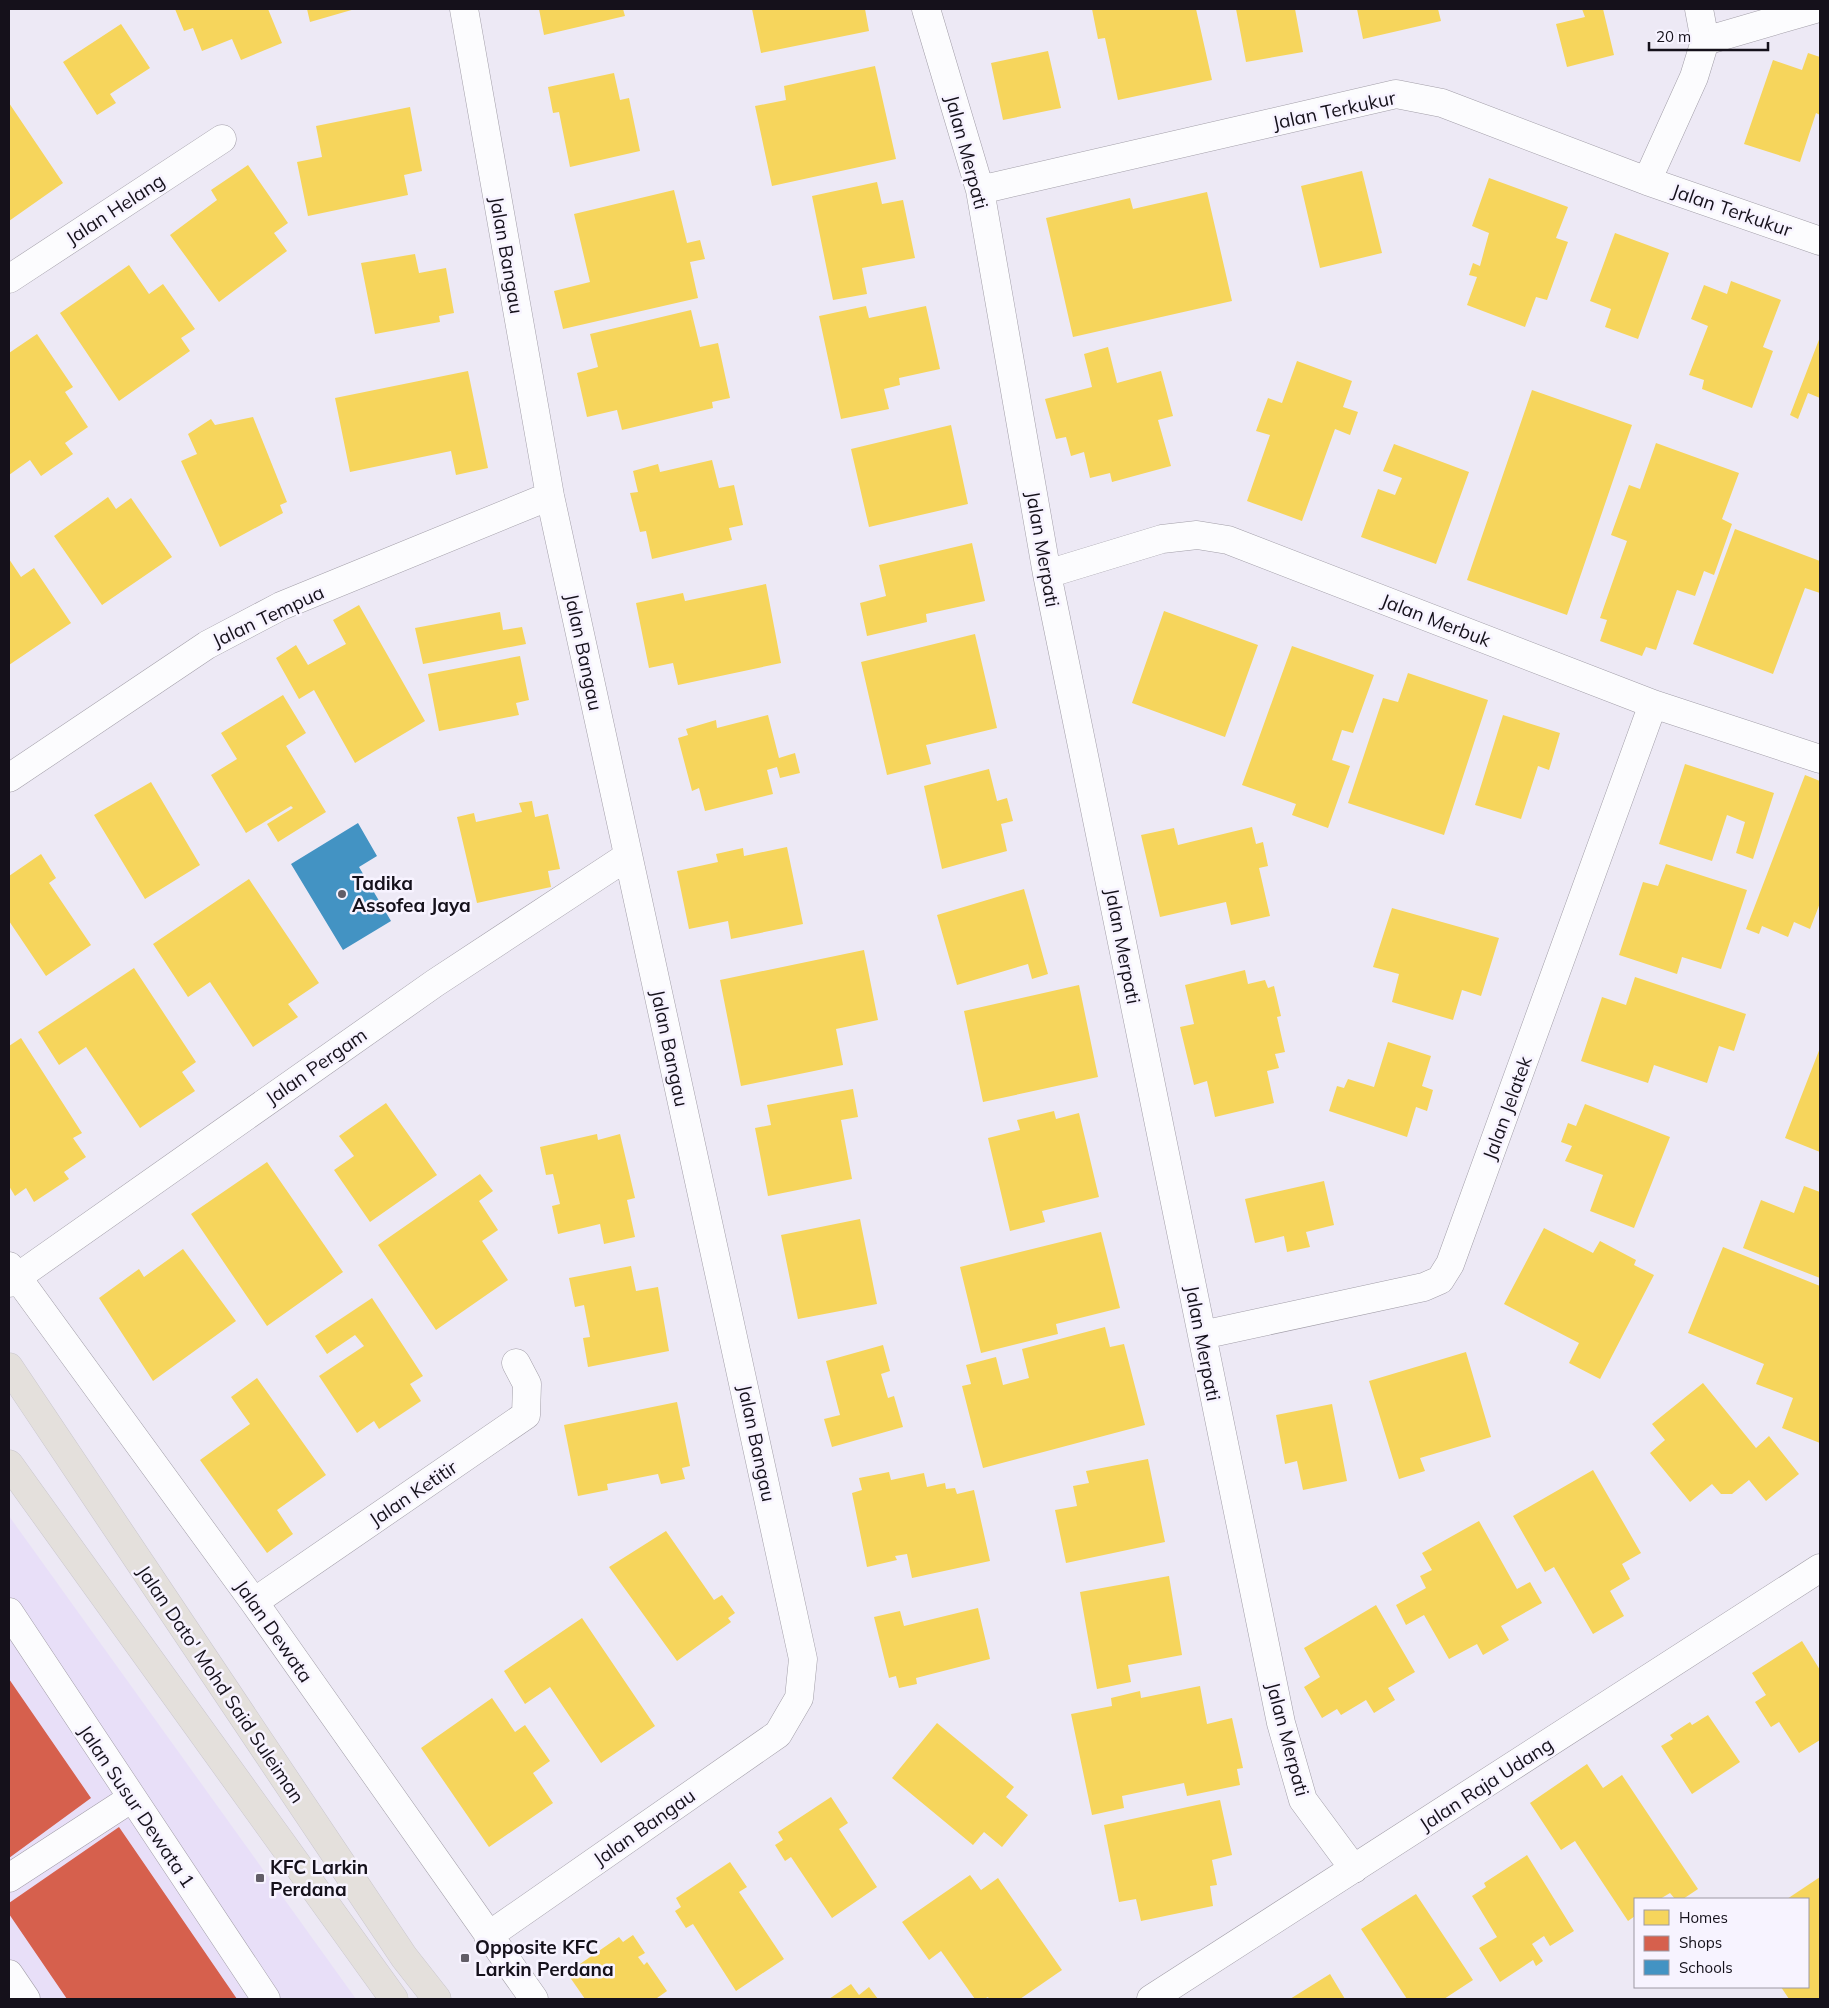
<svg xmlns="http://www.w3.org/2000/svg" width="1829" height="2008" font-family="Mulish,sans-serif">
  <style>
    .built { fill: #e8dff8 }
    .homes { fill: #f6d55c }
    .shops { fill: #d6604d }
    .schools { fill: #4393c3 }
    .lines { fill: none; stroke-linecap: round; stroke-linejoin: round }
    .minor-casing { stroke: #a29ea8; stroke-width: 29 }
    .major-casing { stroke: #cac7cd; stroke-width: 29 }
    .minor { stroke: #fcfcfe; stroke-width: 28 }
    .major { stroke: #e4e0dc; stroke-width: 28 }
    .poi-dot { fill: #615d67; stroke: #f7f3ff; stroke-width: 2 }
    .labels { text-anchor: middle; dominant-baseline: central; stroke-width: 5; stroke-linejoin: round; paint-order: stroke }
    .street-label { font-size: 19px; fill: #15111b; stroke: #f7f3ff }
    .poi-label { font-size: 19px; font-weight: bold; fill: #15111b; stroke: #f7f3ff; text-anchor: start }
  </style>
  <rect width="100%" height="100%" fill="#ede9f5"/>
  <path class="built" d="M9 1516 356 1999H14L9 1991Z"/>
  <path class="homes" d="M175 9H268L282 43 241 60 232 39 202 51 193 28 184 31Z
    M307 9H355L310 22Z
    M539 9H623L625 16 544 35Z
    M752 9H865L869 31 761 53Z
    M1092 9H1196L1212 80 1118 100 1105 38 1098 39Z
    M1236 9H1295L1303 52 1246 62Z
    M1357 9H1438L1441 21 1363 39Z
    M1582 9H1603L1614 55 1567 67 1556 24 1585 17Z
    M121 24 150 68 110 94 116 103 97 115 63 62Z
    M1048 51 1061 108 1003 120 991 63Z
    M1808 53 1820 57V115L1816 113 1800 162 1744 144 1773 60 1802 70Z
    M875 66 896 159 772 186 755 106 786 100 784 86Z
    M614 73 620 100 629 98 640 151 570 167 559 112 553 113 548 87Z
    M9 103 63 183 9 221Z
    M410 107 422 171 404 175 408 195 308 216 297 162 322 157 316 126Z
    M248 165 288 223 274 233 287 251 219 302 170 235 217 200 211 190Z
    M1362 171 1382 253 1320 268 1301 186Z
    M1489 178 1568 207 1556 238 1568 242 1547 300 1536 297 1525 327 1467 305 1477 277 1469 275 1473 263 1480 266 1489 233 1472 226Z
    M877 182 882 204 903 200 915 258 862 268 867 294 833 300 812 196Z
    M674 190 687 243 700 240 705 259 690 262 698 298 563 329 554 291 590 282 574 214Z
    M1207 192 1232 301 1073 337 1046 218 1130 198 1133 209Z
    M1615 233 1669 253 1638 339 1605 327 1611 309 1590 301Z
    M415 254 419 273 446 268 454 313 439 316 440 322 375 334 361 263Z
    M129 265 149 294 163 284 195 329 181 338 190 351 119 401 60 313Z
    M1731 281 1781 300 1763 347 1773 351 1752 408 1702 389 1704 380 1689 375 1708 326 1691 319 1704 285 1727 294Z
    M866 306 869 318 926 306 940 369 899 378 900 385 884 389 889 409 841 419 819 316Z
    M691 310 700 347 718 343 730 398 712 402 713 408 622 430 617 410 587 417 577 373 598 367 590 334Z
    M37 334 73 387 65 392 88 427 65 443 73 454 41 476 30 460 9 475V353Z
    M1820 337V398L1808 393 1798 419 1790 415Z
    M1108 347 1117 383 1161 371 1173 416 1158 420 1171 466 1112 482 1110 473 1090 478 1084 452 1071 456 1066 437 1056 439 1045 399 1092 387 1084 354Z
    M1297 361 1352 381 1343 407 1358 412 1350 435 1335 429 1302 521 1247 501 1270 435 1256 431 1268 398 1282 403Z
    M468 371 488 468 456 475 451 451 350 472 335 398Z
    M1532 390 1632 425 1567 615 1467 580Z
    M253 417 287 502 280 505 283 513 220 547 181 461 197 454 188 434 211 419 215 425Z
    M951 425 968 504 869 527 851 449Z
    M1656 443 1739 473 1722 519 1732 524 1714 575 1704 571 1695 596 1677 590 1656 650 1646 647 1642 656 1600 641 1607 620 1600 618 1627 541 1611 535 1629 485 1640 489Z
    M1394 444 1469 472 1436 564 1361 537 1378 489 1395 495 1402 478 1383 471Z
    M712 460 719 488 734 485 743 525 729 528 732 540 652 559 646 531 640 532 630 493 638 492 633 471 658 464 660 472Z
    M108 497 116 509 131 498 172 557 102 605 54 536Z
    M1735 529 1820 561V593L1805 588 1773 674 1693 644Z
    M972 543 985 601 926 614 927 622 867 636 860 603 886 596 879 565Z
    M9 559 21 577 34 568 71 623 9 665Z
    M766 584 781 663 678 685 673 663 649 668 636 603 683 593 685 601Z
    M359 605 425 721 355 763 314 690 299 699 276 658 296 645 308 665 346 644 333 620Z
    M1164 611 1258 645 1225 737 1132 703Z
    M500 612 503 630 522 627 526 644 423 664 415 628Z
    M975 634 997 728 926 745 931 764 887 775 861 662Z
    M1292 646 1374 675 1353 733 1342 730 1332 760 1350 766 1328 828 1292 815 1296 804 1242 785Z
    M520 656 529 700 516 703 519 715 439 731 428 674Z
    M1408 673 1488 700 1444 835 1348 803 1383 698 1398 702Z
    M283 695 306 733 286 746 326 812 278 842 267 824 293 808 291 806 246 833 211 775 237 759 221 733Z
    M768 715 779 758 795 753 800 773 780 778 777 767 767 770 773 794 705 811 699 788 692 791 678 738 688 735 686 729 716 720 717 728Z
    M1503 715 1560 733 1549 770 1538 766 1521 819 1475 805Z
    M1685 764 1774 793 1753 859 1736 853 1745 822 1727 815 1712 861 1659 844Z
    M989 769 997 801 1007 798 1013 821 1001 824 1007 851 942 869 924 786Z
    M1805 775 1820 781V903L1810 929 1794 922 1788 937 1762 926 1759 934 1746 929Z
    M151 782 200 865 145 899 94 815Z
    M532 801 535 817 548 814 560 869 548 871 551 887 477 903 457 817 474 813 476 822 522 812 519 803Z
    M1252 827 1256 844 1263 842 1268 866 1259 868 1270 916 1231 925 1226 902 1160 917 1141 835 1174 828 1178 845Z
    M787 847 803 924 731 939 728 921 689 929 677 871 718 862 716 854 743 848 744 856Z
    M41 854 56 878 49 883 91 945 46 976 9 921V876Z
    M1666 864 1747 890 1721 969 1682 957 1677 974 1619 955 1643 882 1658 886Z
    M249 879 319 983 288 1004 298 1017 253 1047 210 982 188 997 153 944Z
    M1024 889 1048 974 1032 979 1028 964 957 985 937 915Z
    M1392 908 1499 938 1481 996 1462 990 1453 1020 1392 1002 1399 974 1373 967Z
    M864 950 878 1020 836 1029 843 1065 741 1086 720 980Z
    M134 968 196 1062 182 1072 195 1091 140 1128 86 1047 59 1065 38 1032Z
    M1245 970 1248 984 1265 980 1268 988 1274 986 1281 1016 1277 1017 1285 1052 1275 1054 1279 1068 1267 1071 1274 1103 1215 1117 1207 1081 1194 1085 1180 1027 1194 1024 1185 985Z
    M1635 977 1746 1014 1734 1051 1719 1046 1707 1083 1654 1065 1648 1083 1581 1061 1602 997 1626 1005Z
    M1079 985 1098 1077 983 1102 964 1011Z
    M21 1038 82 1133 73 1138 86 1157 64 1172 69 1179 34 1202 26 1188 15 1196 9 1186V1046Z
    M1388 1042 1431 1056 1422 1086 1433 1090 1427 1111 1416 1107 1407 1137 1329 1111 1337 1086 1344 1088 1348 1079 1374 1087Z
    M1820 1048V1152L1785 1138Z
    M853 1089 858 1117 841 1120 852 1179 768 1196 755 1128 771 1125 767 1105Z
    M386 1103 437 1175 370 1222 334 1170 354 1156 339 1136Z
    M1585 1104 1670 1137 1634 1228 1590 1211 1603 1175 1565 1161 1572 1146 1561 1142 1568 1123 1576 1126Z
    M1054 1111 1056 1119 1079 1113 1099 1197 1042 1211 1045 1222 1010 1231 988 1138 1020 1130 1017 1120Z
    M597 1134 598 1140 620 1134 635 1198 627 1200 635 1237 604 1244 600 1224 558 1234 552 1206 560 1204 553 1174 546 1175 540 1147Z
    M267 1162 343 1272 267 1326 191 1214Z
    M480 1174 493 1191 479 1201 498 1230 482 1241 508 1280 436 1330 378 1245Z
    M1324 1181 1334 1225 1306 1232 1310 1247 1287 1252 1284 1236 1255 1243 1245 1199Z
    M1804 1186 1820 1192V1278L1743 1248 1761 1200 1794 1213Z
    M860 1219 877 1304 798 1319 781 1235Z
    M1544 1228 1593 1253 1600 1241 1636 1260 1634 1265 1654 1275 1600 1379 1569 1363 1579 1343 1504 1304Z
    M1101 1232 1120 1308 1056 1324 1058 1334 981 1353 960 1267Z
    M1723 1247 1820 1286V1443L1782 1428 1793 1398 1756 1384 1764 1364 1688 1333Z
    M183 1249 236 1321 153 1381 99 1298 139 1269 144 1277Z
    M631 1266 636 1291 658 1287 669 1351 588 1367 583 1338 590 1337 584 1305 575 1307 569 1278Z
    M372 1298 423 1376 410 1384 421 1401 379 1429 374 1421 357 1433 319 1376 364 1346 355 1335 327 1354 315 1336Z
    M1105 1327 1110 1347 1124 1344 1145 1425 983 1468 962 1386 971 1384 966 1365 996 1357 1003 1385 1029 1378 1022 1349Z
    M883 1345 890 1371 881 1374 888 1398 894 1396 903 1427 832 1447 824 1419 840 1415 826 1361Z
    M1466 1352 1491 1437 1420 1458 1425 1471 1399 1479 1369 1381Z
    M257 1378 326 1475 277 1510 293 1534 267 1553 200 1460 250 1424 231 1397Z
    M1703 1383 1756 1448 1769 1436 1799 1474 1766 1501 1749 1480 1732 1494H1721L1712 1484 1690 1502 1650 1453 1665 1440 1652 1424Z
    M677 1402 690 1466 682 1468 685 1479 661 1484 658 1474 607 1484 608 1490 578 1496 564 1425Z
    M1332 1404 1347 1481 1303 1490 1297 1461 1285 1464 1276 1415Z
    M1148 1459 1165 1542 1066 1563 1055 1510 1077 1506 1073 1486 1089 1483 1086 1471Z
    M1593 1470 1641 1553 1622 1564 1630 1579 1610 1591 1624 1616 1593 1634 1554 1567 1545 1572 1513 1516Z
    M889 1472 891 1480 924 1473 927 1487 945 1483 946 1489 955 1488 957 1494 974 1490 990 1561 912 1578 907 1554 895 1556 897 1560 867 1567 852 1493 862 1490 859 1478Z
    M1479 1521 1517 1589 1530 1582 1542 1603 1501 1626 1509 1640 1483 1655 1477 1644 1449 1659 1424 1615 1406 1625 1396 1605 1426 1588 1420 1576 1432 1570 1422 1553Z
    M666 1531 714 1600 722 1595 735 1613 728 1618 731 1622 677 1661 609 1567Z
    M1169 1576 1182 1655 1128 1665 1131 1682 1097 1689 1080 1592Z
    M1376 1605 1415 1672 1388 1688 1395 1700 1374 1713 1366 1700 1341 1715 1337 1709 1322 1718 1304 1687 1320 1677 1304 1648Z
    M978 1608 990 1659 916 1678 917 1684 899 1688 896 1676 889 1678 874 1617 900 1611 904 1626Z
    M582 1618 655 1726 601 1763 550 1687 525 1704 504 1671Z
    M1802 1641 1820 1670V1740L1799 1753 1779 1722 1771 1727 1755 1702 1766 1695 1752 1673Z
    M1200 1686 1207 1724 1232 1718 1243 1768 1237 1769 1240 1785 1187 1796 1184 1783 1122 1796 1124 1808 1092 1815 1071 1714 1112 1706 1111 1698 1140 1691 1141 1698Z
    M492 1698 515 1732 525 1725 550 1761 533 1773 553 1803 489 1847 421 1748Z
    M1708 1715 1740 1762 1692 1794 1661 1746 1673 1739 1670 1735 1690 1722 1692 1725Z
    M937 1723 1014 1787 1006 1797 1028 1815 1002 1847 984 1832 973 1845 892 1778Z
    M1587 1764 1603 1788 1622 1775 1698 1889 1683 1899H1675L1670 1893 1660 1899H1635V1916L1628 1921 1575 1841 1561 1850 1530 1803Z
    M831 1797 848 1823 839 1829 877 1887 832 1918 791 1857 785 1861 775 1845 783 1840 778 1832Z
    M1220 1800 1232 1855 1212 1860 1217 1885 1210 1886 1213 1906 1141 1921 1136 1899 1119 1902 1104 1825Z
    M1527 1855 1574 1931 1550 1946 1544 1936 1532 1944 1543 1961 1536 1966 1533 1960 1500 1982 1479 1948 1497 1937 1472 1896 1486 1887 1484 1883Z
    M730 1862 747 1887 739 1892 784 1959 736 1991 693 1924 686 1928 675 1911 681 1907 676 1898Z
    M970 1875 981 1890 998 1878 1062 1970 1020 1999H989L988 1997 984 1999H975L941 1951 929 1960 902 1922Z
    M1820 1877V1999H1789L1781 1987H1808V1899H1787Z
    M1416 1894 1473 1980 1444 1999H1407L1361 1929Z
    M633 1935 645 1953 638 1957 644 1965 647 1962 667 1991 657 1998 658 1999H585L567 1973 619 1937 623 1942Z
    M1330 1974 1345 1999H1290Z
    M851 1984 859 1995 869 1987 878 1999H829Z"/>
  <path class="shops" d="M9 1679 91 1798 9 1858Z
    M119 1827 237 1999H67L9 1914V1903Z"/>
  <path class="schools" d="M358 823 377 856 359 867 391 921 343 950 291 864Z"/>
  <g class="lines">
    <defs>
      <path id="minor" d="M464 9 550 496 803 1659 799 1698 778 1734 488 1936
        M926 9 980 190 1047 574 1281 1723 1303 1800 1354 1869
        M1705 41 1815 9
        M1647 181 1694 77 1705 41 1699 9
        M980 190 1396 94 1442 103 1647 181 1820 241
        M9 279 222 139
        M1047 574 1162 539 1197 535 1228 540 1653 704 1820 759
        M9 778 207 645 281 606 550 496
        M9 1266 254 1602 534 1999
        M9 1283 435 983 628 856
        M1202 1335 1424 1287 1440 1280 1450 1264 1653 704
        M254 1602 526 1415 527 1384 516 1363
        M9 1612 266 1999
        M9 1878 132 1798
        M9 1974 26 1999
        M1151 1999 1820 1568"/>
      <path id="major" d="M9 1367 404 1957 437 1999
        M9 1464 394 1999"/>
    </defs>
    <use href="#minor" class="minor-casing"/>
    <use href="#major" class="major-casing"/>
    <use href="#minor" class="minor"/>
    <use href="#major" class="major"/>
  </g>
  <g class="poi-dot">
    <circle cx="342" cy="894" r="5"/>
    <rect x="255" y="1873" width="10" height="10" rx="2.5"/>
    <rect x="460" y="1953" width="10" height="10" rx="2.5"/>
  </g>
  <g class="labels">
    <g class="street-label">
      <text transform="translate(1334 110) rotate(-12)">Jalan Terkukur</text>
      <text transform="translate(967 152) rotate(75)">Jalan Merpati</text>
      <text transform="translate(115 209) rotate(-33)">Jalan Helang</text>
      <text transform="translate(1732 210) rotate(19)">Jalan Terkukur</text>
      <text transform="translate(507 255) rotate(80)">Jalan Bangau</text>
      <text transform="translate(1043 549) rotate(80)">Jalan Merpati</text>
      <text transform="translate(268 616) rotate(-25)">Jalan Tempua</text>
      <text transform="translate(1436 620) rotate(21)">Jalan Merbuk</text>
      <text transform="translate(584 652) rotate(78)">Jalan Bangau</text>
      <text transform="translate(1123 946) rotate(79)">Jalan Merpati</text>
      <text transform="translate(670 1048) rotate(78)">Jalan Bangau</text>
      <text transform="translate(316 1066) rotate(-35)">Jalan Pergam</text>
      <text transform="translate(1507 1108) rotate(-70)">Jalan Jelatek</text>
      <text transform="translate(1203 1343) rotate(79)">Jalan Merpati</text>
      <text transform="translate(757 1443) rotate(78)">Jalan Bangau</text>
      <text transform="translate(413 1493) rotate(-34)">Jalan Ketitir</text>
      <text transform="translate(274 1631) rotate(55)">Jalan Dewata</text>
      <text transform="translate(221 1684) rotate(56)">Jalan Dato' Mohd Said Suleiman</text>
      <text transform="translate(1288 1739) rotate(75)">Jalan Merpati</text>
      <text transform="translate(1486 1784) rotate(-33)">Jalan Raja Udang</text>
      <text transform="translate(137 1806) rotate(56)">Jalan Susur Dewata 1</text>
      <text transform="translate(644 1827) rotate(-35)">Jalan Bangau</text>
    </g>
    <g class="poi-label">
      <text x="352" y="883">Tadika<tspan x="352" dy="22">Assofea Jaya</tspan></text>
      <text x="270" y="1867">KFC Larkin<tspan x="270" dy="22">Perdana</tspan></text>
      <text x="475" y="1947">Opposite KFC<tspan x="475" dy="22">Larkin Perdana</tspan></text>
    </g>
  </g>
  <rect width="1829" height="2008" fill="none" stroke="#15111b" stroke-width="20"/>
  <rect x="1634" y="1898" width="175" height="90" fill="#f7f3ff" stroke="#9d99a4"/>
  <rect x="1644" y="1910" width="25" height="15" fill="#f6d55c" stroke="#9d99a4"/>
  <text x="1679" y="1923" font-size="15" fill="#15111b">Homes</text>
  <rect x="1644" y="1936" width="25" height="15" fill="#d6604d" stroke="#9d99a4"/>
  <text x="1679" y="1948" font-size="15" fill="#15111b">Shops</text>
  <rect x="1644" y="1960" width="25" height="15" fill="#4393c3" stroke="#9d99a4"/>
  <text x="1679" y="1973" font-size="15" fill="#15111b">Schools</text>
  <path d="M1649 42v8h119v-8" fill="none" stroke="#15111b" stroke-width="2.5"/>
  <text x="1656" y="42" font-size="15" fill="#15111b" stroke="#f7f3ff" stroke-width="4" paint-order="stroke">20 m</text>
</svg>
